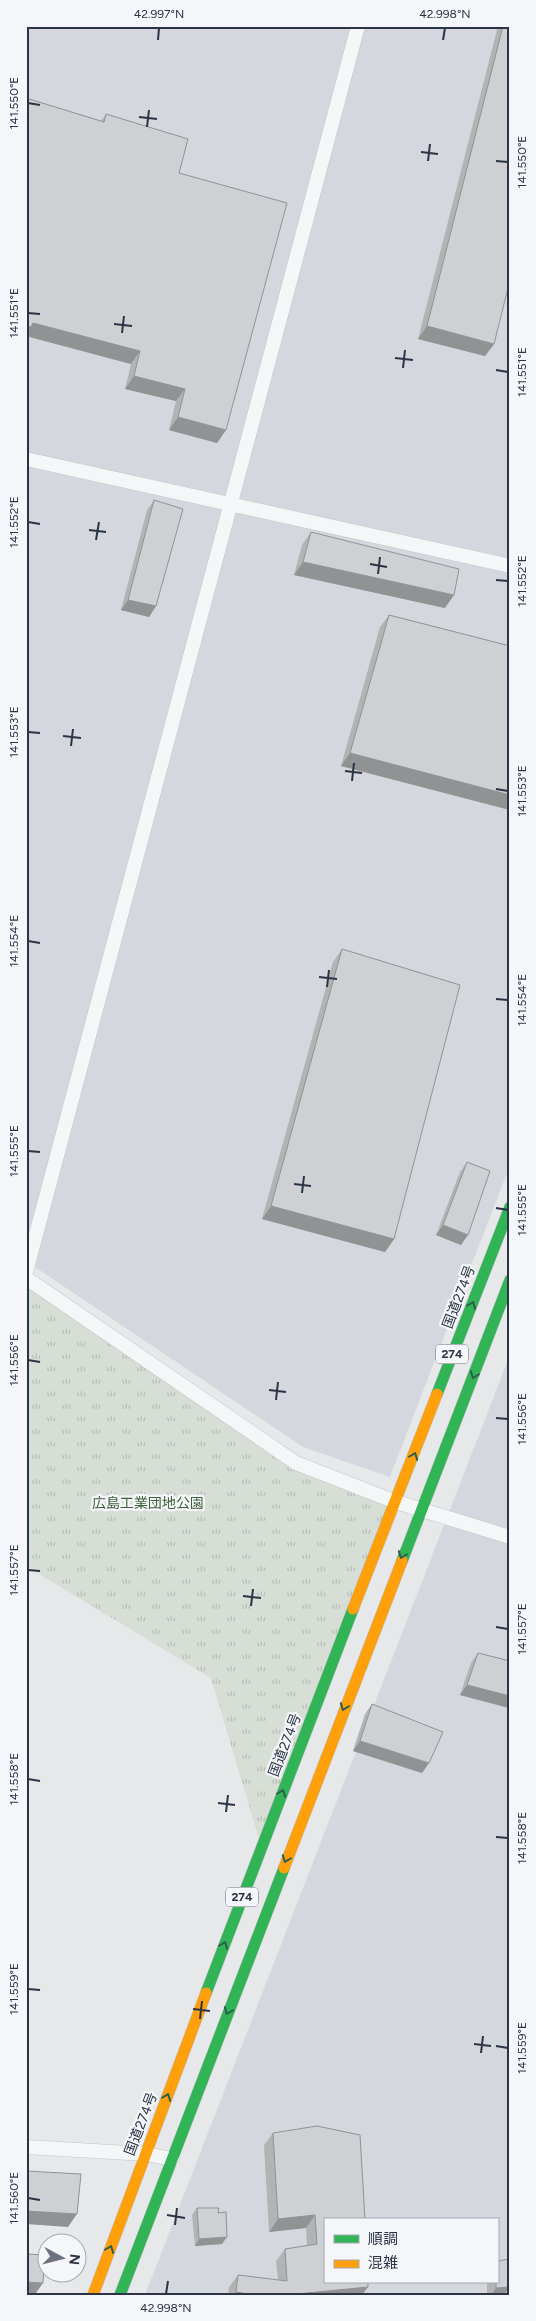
<svg xmlns="http://www.w3.org/2000/svg" width="536" height="2321" font-family="Figtree,'Noto Sans JP',sans-serif">
  <style>
    .built { fill: #d4d7dd; fill-rule: evenodd }
    .park { fill: url(#park-tufts) }
    .lines { fill: none; stroke-linecap: round; stroke-linejoin: round }
    .street-casing { stroke: #c4c6c8; stroke-width: 15 }
    .fast-casing { stroke: #b8bbbf; stroke-width: 12 }
    .slow-casing { stroke: #b8bbbf; stroke-width: 12 }
    .street { stroke: #f5f6f7; stroke-width: 14 }
    .fast { stroke: #30b455; stroke-width: 11 }
    .slow { stroke: #ff9f0a; stroke-width: 11 }
    .wall { fill: #b1b3b5 }
    .shaded-wall { fill: #909294 }
    .building { fill: #ced0d3; stroke: #909294 }
    .oneway { stroke: #2d614b }
    .ticks { fill: none; stroke: #2b3445; stroke-width: 2 }
    .labels { text-anchor: middle; dominant-baseline: central; stroke-width: 4.5; stroke-linejoin: round; paint-order: stroke }
    .shield { fill: #f4f6f9; stroke: #676e7b; stroke-width: 1 }
    .shield-label { font-size: 12px; font-weight: bold; fill: #2b3445 }
    .street-label { font-size: 14px; fill: #2b3445; stroke: #f4f6f9 }
    .park-label { font-size: 14px; fill: #3f6138; stroke: #f4f6f9 }
    .neatline { fill: none; stroke: #2b3445; stroke-width: 2 }
    .ticks-label { font-size: 12px; text-anchor: middle; fill: #2b3445 }
  </style>
  <defs>
    <pattern id="park-tufts" width="24" height="20" patternUnits="userSpaceOnUse" patternTransform="scale(1.25)"><rect width="24" height="20" fill="#d6ded6"/><path d="M3 7l-1-3M5 7V3M7 7l1-3M15 17l-1-3M17 17v-4M19 17l1-3" fill="none" stroke="#b8bfb9"/></pattern>
  </defs>
  <rect width="100%" height="100%" fill="#e6e8ea"/>
  <path class="built" d="M26 26H510V1165L390 1477 303 1447 26 1261Z
    M510 1355V2295H145ZM325 2220H497V2282H325Z"/>
  <path class="park" d="M26 1278 296 1463 396 1502 261 1846 211 1678 26 1566Z"/>
  <g class="lines">
    <defs>
      <path id="street" d="M26 459 510 566
        M26 1272 358 26
        M26 1278 296 1463 396 1502 510 1537
        M26 2147 146 2154 172 2159"/>
      <path id="fast" d="M437 1394 510 1207
        M402 1561 510 1280
        M206 1993 353 1609
        M120 2295 284 1868"/>
      <path id="slow" d="M353 1609 437 1394
        M284 1868 402 1561
        M93 2295 206 1993"/>
    </defs>
    <use href="#street" class="street-casing"/>
    <use href="#fast" class="fast-casing"/>
    <use href="#slow" class="slow-casing"/>
    <use href="#street" class="street"/>
    <use href="#fast" class="fast"/>
    <use href="#slow" class="slow"/>
  </g>
  <path class="wall" d="M498 26H510L494 344 485 356 418 339Z
    M26 98 101 121 106 114 179 173 226 430 217 443 169 430 176 401 125 389 131 364 26 336Z
    M154 500 156 606 149 617 121 610 147 510Z
    M311 532 445 608 294 575 302 545Z
    M389 615 510 646V810L341 766 380 627Z
    M342 949 394 1239 385 1252 262 1219 333 962Z
    M467 1162 461 1245 436 1235 460 1172Z
    M478 1653 510 1661 509 1708 460 1695 471 1663Z
    M372 1704 422 1773 353 1751 365 1714Z
    M273 2133 362 2295H228L229 2287 238 2275 278 2280 276 2261 285 2249 307 2246 306 2228 269 2232 264 2145Z
    M197 2208 218 2213 222 2244 195 2246 192 2215Z
    M510 2259V2295H487V2282H497Z"/>
  <path class="shaded-wall" d="M33 323 140 351 131 364 26 336V326Z
    M427 326 494 344 485 356 418 339Z
    M134 376 185 389 176 401 125 389Z
    M178 417 226 430 217 443 169 430Z
    M303 562 454 595 445 608 294 575Z
    M128 600 156 606 149 617 121 610Z
    M350 753 510 795V810L341 766Z
    M271 1206 394 1239 385 1252 262 1219Z
    M443 1225 468 1235 461 1245 436 1235Z
    M467 1685 510 1696V1707L509 1708 460 1695Z
    M360 1741 429 1763 422 1773 353 1751Z
    M26 2211 77 2214 68 2227 26 2224Z
    M315 2215 306 2228 269 2232 278 2219Z
    M227 2237 222 2244 195 2246 199 2239Z
    M26 2282 43 2283 36 2293H26Z
    M368 2287 362 2295H286Z
    M509 2287 504 2295H491L496 2288Z
    M236 2292 254 2295H234Z"/>
  <path class="building" d="M503 26H510V280L494 344 427 326Z
    M26 98 104 122 106 114 188 139 179 173 287 203 226 430 178 417 185 389 134 376 140 351 33 323 31 327 26 326Z
    M154 500 183 509 156 606 128 600Z
    M311 532 459 569 454 595 303 562Z
    M389 615 510 646V795L350 753Z
    M342 949 460 985 394 1239 271 1206Z
    M467 1162 490 1171 468 1235 443 1225Z
    M478 1653 510 1661V1696L467 1685Z
    M372 1704 443 1732 429 1763 360 1741Z
    M317 2126 360 2135 365 2220H325V2282H368V2287L286 2295H254L236 2292 238 2275 287 2281 285 2249 317 2244 315 2215 278 2219 273 2133Z
    M26 2171 81 2174 77 2214 26 2211Z
    M197 2208H219L218 2213 226 2212 227 2237 199 2239Z
    M26 2254 45 2255 43 2283 26 2282Z
    M510 2259V2292L509 2287 496 2288V2282H497V2261Z"/>
  <defs><path id="oneway-chevron" d="M-2-3.5L2.5 0L-2 3.5" fill="none" stroke-width="1.6" stroke-linecap="round" stroke-linejoin="round" transform="scale(1.25)"/></defs>
  <g class="oneway">
    <use href="#oneway-chevron" transform="translate(472 1305) rotate(-69)"/>
    <use href="#oneway-chevron" transform="translate(474 1375) rotate(111)"/>
    <use href="#oneway-chevron" transform="translate(414 1456) rotate(-69)"/>
    <use href="#oneway-chevron" transform="translate(402 1555) rotate(111)"/>
    <use href="#oneway-chevron" transform="translate(344 1707) rotate(111)"/>
    <use href="#oneway-chevron" transform="translate(282 1793) rotate(-69)"/>
    <use href="#oneway-chevron" transform="translate(286 1859) rotate(111)"/>
    <use href="#oneway-chevron" transform="translate(224 1945) rotate(-69)"/>
    <use href="#oneway-chevron" transform="translate(228 2011) rotate(111)"/>
    <use href="#oneway-chevron" transform="translate(167 2097) rotate(-69)"/>
    <use href="#oneway-chevron" transform="translate(110 2249) rotate(-69)"/>
  </g>
  <path class="ticks" d="M158 40 159 28M443 40 445 28M28 103 40 105M139 117 157 119M147 127 149 110M421 152 438 154M428 161 430 144M496 161 508 162M28 313 40 314M114 324 132 326M122 333 124 316M395 358 413 360M403 368 405 350M496 370 508 372M28 522 40 524M89 530 106 532M96 540 99 522M370 564 387 567M378 574 380 557M496 580 508 581M28 732 40 733M63 736 81 738M71 746 73 729M345 771 362 773M352 781 354 763M496 789 508 791M28 941 40 943M319 977 337 979M327 987 329 970M496 999 508 1000M28 1151 40 1152M294 1184 311 1186M302 1193 304 1176M496 1208 508 1210M28 1360 40 1362M269 1390 286 1392M276 1400 278 1382M496 1418 508 1419M28 1570 40 1571M243 1596 261 1598M251 1606 253 1589M496 1627 508 1629M28 1779 40 1781M218 1803 235 1805M226 1812 228 1795M496 1837 508 1838M28 1989 40 1990M193 2009 210 2011M200 2019 202 2001M474 2044 491 2046M496 2046 508 2048M481 2053 483 2036M28 2198 40 2200M167 2215 185 2218M175 2225 177 2208M166 2294 168 2281"/>
  <g class="labels">
    <g class="shield">
      <rect x="436" y="1344.5" width="32" height="19" rx="4"/>
      <rect x="226" y="1887.5" width="32" height="19" rx="4"/>
    </g>
    <g class="shield-label">
      <text x="452" y="1354">274</text>
      <text x="242" y="1897">274</text>
    </g>
    <g class="street-label">
      <text transform="translate(459 1297) rotate(-69)">国道274号</text>
      <text transform="translate(285 1745) rotate(-69)">国道274号</text>
      <text transform="translate(141 2124) rotate(-69)">国道274号</text>
    </g>
    <g class="park-label">
      <text x="148" y="1503">広島工業団地公園</text>
    </g>
  </g>
  <rect width="536" height="2321" fill="none" stroke="#f4f6f9" stroke-width="55"/>
  <rect x="324" y="2218" width="175" height="65" fill="#f4f6f9" stroke="#a4a8b1"/>
  <rect x="334" y="2235" width="25" height="8" fill="#30b455" stroke="#a4a8b1"/>
  <text x="368" y="2244" font-size="15" fill="#2b3445">順調</text>
  <rect x="334" y="2260" width="25" height="8" fill="#ff9f0a" stroke="#a4a8b1"/>
  <text x="368" y="2268" font-size="15" fill="#2b3445">混雑</text>
  <g transform="translate(62 2258) rotate(97)"><circle r="24" fill="#f4f6f9" stroke="#a4a8b1"/>
  <path d="M0-4L9 19L0 12L-9 19Z" fill="#6c737f"/>
  <text y="-8" font-size="14" font-weight="bold" text-anchor="middle" fill="#2b3445">N</text>
  </g>
  <rect x="28" y="28" width="480" height="2266" class="neatline"/>
  <g class="ticks-label">
    <text x="159" y="18">42.997°N</text>
    <text x="445" y="18">42.998°N</text>
    <text transform="translate(14 103) rotate(-90)" y="4">141.550°E</text>
    <text transform="translate(522 162) rotate(-90)" y="4">141.550°E</text>
    <text transform="translate(14 313) rotate(-90)" y="4">141.551°E</text>
    <text transform="translate(522 372) rotate(-90)" y="4">141.551°E</text>
    <text transform="translate(14 522) rotate(-90)" y="4">141.552°E</text>
    <text transform="translate(522 581) rotate(-90)" y="4">141.552°E</text>
    <text transform="translate(14 732) rotate(-90)" y="4">141.553°E</text>
    <text transform="translate(522 791) rotate(-90)" y="4">141.553°E</text>
    <text transform="translate(14 941) rotate(-90)" y="4">141.554°E</text>
    <text transform="translate(522 1000) rotate(-90)" y="4">141.554°E</text>
    <text transform="translate(14 1151) rotate(-90)" y="4">141.555°E</text>
    <text transform="translate(522 1210) rotate(-90)" y="4">141.555°E</text>
    <text transform="translate(14 1360) rotate(-90)" y="4">141.556°E</text>
    <text transform="translate(522 1419) rotate(-90)" y="4">141.556°E</text>
    <text transform="translate(14 1570) rotate(-90)" y="4">141.557°E</text>
    <text transform="translate(522 1629) rotate(-90)" y="4">141.557°E</text>
    <text transform="translate(14 1779) rotate(-90)" y="4">141.558°E</text>
    <text transform="translate(522 1838) rotate(-90)" y="4">141.558°E</text>
    <text transform="translate(14 1989) rotate(-90)" y="4">141.559°E</text>
    <text transform="translate(522 2048) rotate(-90)" y="4">141.559°E</text>
    <text transform="translate(14 2198) rotate(-90)" y="4">141.560°E</text>
    <text x="166" y="2312">42.998°N</text>
  </g>
</svg>
